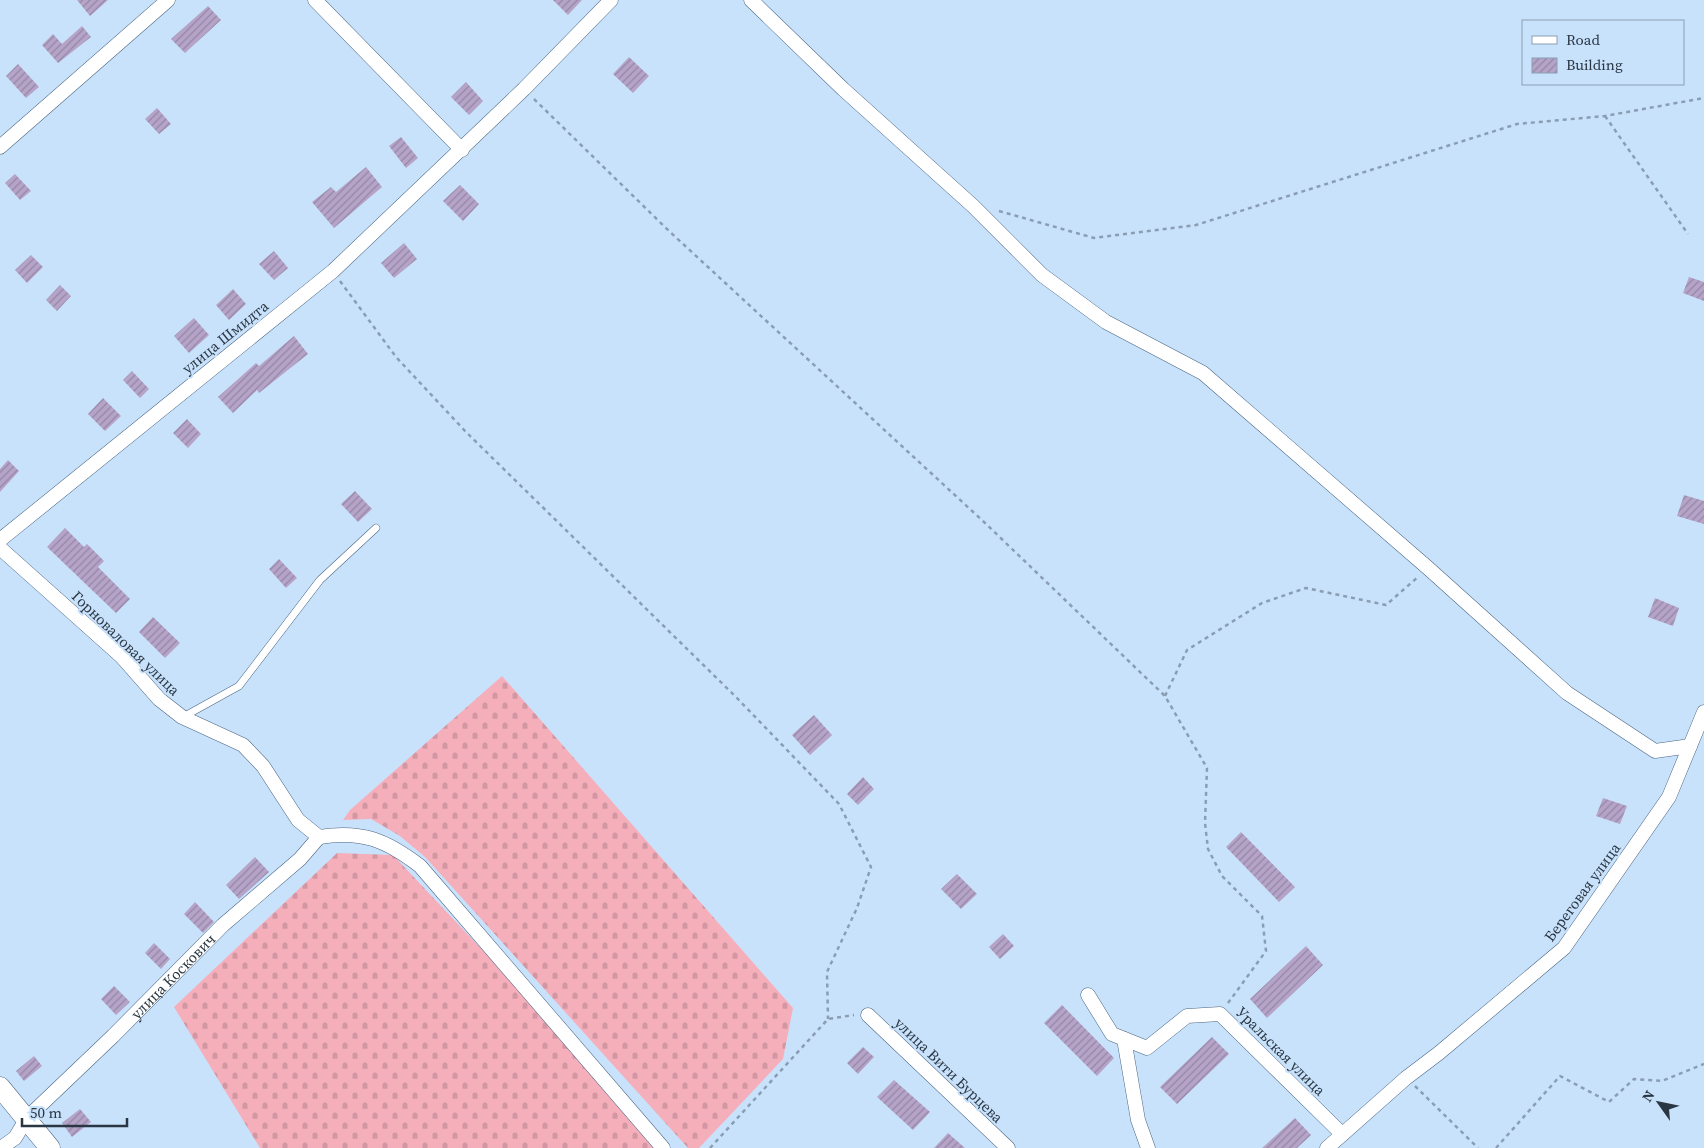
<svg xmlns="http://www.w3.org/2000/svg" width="1704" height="1148" font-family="'Source Serif 4',serif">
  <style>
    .cemetery { fill: url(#cemetery-stones) }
    .building { fill: url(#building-hatch) }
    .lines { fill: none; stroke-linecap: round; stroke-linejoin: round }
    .lane-casing { stroke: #496581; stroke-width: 8 }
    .street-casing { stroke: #496581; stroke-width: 15 }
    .secondary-casing { stroke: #496581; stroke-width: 21 }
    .path { stroke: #8a9eb3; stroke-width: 2.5; stroke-dasharray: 4 4; stroke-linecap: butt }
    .lane { stroke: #fff; stroke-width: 7 }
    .street { stroke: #fff; stroke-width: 14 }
    .secondary { stroke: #fff; stroke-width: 20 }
    .labels { text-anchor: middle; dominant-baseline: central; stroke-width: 4; stroke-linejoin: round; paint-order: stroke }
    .street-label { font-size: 15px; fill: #2a3743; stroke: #c9e2fc }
  </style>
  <defs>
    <pattern id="cemetery-stones" width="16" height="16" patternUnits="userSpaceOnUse" patternTransform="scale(1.25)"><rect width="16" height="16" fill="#f5afbb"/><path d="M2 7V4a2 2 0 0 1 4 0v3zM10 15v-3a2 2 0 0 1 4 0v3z" fill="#d297a2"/></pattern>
    <pattern id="building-hatch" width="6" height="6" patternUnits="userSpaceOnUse" patternTransform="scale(1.25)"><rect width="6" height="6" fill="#b6a4c8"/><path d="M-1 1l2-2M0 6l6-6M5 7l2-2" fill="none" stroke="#9486a4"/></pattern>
  </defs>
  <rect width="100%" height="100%" fill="#c9e2fc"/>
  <path class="cemetery" d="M502 676 793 1008 783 1059 699 1148H688L425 857 400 836 371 819 343 820 350 810Z
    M337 853 393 855 669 1148H260L174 1007Z"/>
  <path class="building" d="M77 0H108L90 16Z
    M553 0H582L568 15Z
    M208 6 221 20 185 53 171 39Z
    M82 26 91 37 58 63 42 45 53 34 62 44Z
    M629 57 649 76 633 93 613 74Z
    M18 64 39 87 26 98 6 76Z
    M466 82 483 101 469 115 451 97Z
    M157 108 171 124 159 134 145 119Z
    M401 137 418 158 406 168 389 146Z
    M366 167 382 187 334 228 312 202 331 187 336 192Z
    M15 174 31 191 20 200 5 183Z
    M460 185 479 204 463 221 443 201Z
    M404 243 417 259 394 278 381 263Z
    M274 251 288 268 274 280 259 264Z
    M31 255 43 267 27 283 15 270Z
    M1689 277 1704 282V301L1683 293Z
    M60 285 71 296 57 311 46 300Z
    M233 289 246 304 229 320 216 305Z
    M194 318 209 335 189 353 174 336Z
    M294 336 308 354 259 393 257 390 233 413 218 397 256 363 259 366Z
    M132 371 149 389 140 398 123 380Z
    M103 398 121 416 105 431 88 414Z
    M187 419 201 434 188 448 173 433Z
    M8 460 19 471 0 492V469Z
    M355 491 372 509 358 522 341 504Z
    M1684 495 1704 501V524L1677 516Z
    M65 528 84 547 87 544 104 561 98 567 130 599 116 613 47 547Z
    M279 559 297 578 286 588 269 569Z
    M1655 598 1679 608 1673 626 1648 617Z
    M153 617 180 643 165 658 139 632Z
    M814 715 832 735 810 755 792 735Z
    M863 777 874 789 858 805 847 794Z
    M1603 798 1627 806 1620 824 1596 816Z
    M1241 832 1295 887 1279 902 1226 847Z
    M255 857 269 872 239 899 226 885Z
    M957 874 977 894 961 909 941 889Z
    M195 902 214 922 203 933 184 914Z
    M1003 934 1014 946 1000 959 989 947Z
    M154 943 170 959 161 969 145 953Z
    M1306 946 1323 965 1267 1018 1250 999Z
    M114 986 130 1002 116 1015 101 999Z
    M1062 1005 1114 1058 1097 1076 1044 1023Z
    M1212 1037 1229 1054 1177 1104 1160 1087Z
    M863 1047 874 1057 858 1074 847 1063Z
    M34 1056 42 1066 24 1081 16 1071Z
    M894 1080 930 1112 913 1130 877 1097Z
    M80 1109 91 1122 72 1137 62 1123Z
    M1295 1118 1311 1135 1297 1148H1262Z
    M948 1133 965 1148H934Z"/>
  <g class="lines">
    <defs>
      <path id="lane" d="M183 717 239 686 320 580 376 528"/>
      <g id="street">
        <path d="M315 0 462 150"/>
        <path d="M751 0 843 89 973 206 1042 275 1106 322 1203 373 1428 568 1567 693 1655 751 1690 746"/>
        <path d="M0 147 168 0"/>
        <path d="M0 540 333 271 524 89 611 0"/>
        <path d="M0 548 122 657 159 699 182 717 243 745 263 766 298 820 319 837C362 830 386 840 420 866L663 1148"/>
        <path d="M1088 995 1112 1034 1147 1048 1187 1016 1220 1014 1342 1134"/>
        <path d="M868 1015 1008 1148"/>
        <path d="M1124 1039 1138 1120 1148 1148"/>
        <path id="s1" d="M1 1148 15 1138 27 1118 113 1036 223 925 300 859 319 837"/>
        <path d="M1327 1148 1406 1078 1439 1053 1564 948 1669 797 1704 712"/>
      </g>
      <path id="secondary" d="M0 1087 50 1148"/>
    </defs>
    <use href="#lane" class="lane-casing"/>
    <use href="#street" class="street-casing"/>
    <use href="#secondary" class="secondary-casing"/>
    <path class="path" d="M534 99 669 231 984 522 1165 696 1207 768 1205 823 1208 849 1222 876 1262 916 1266 951 1228 1003
      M1605 116 1688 234
      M999 211 1094 238 1196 225 1517 124 1605 116 1704 98
      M340 281 396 357 466 432 736 697 839 804 871 867 857 908 827 972 828 1019
      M1165 696 1187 650 1262 603 1306 588 1386 605 1418 577
      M1415 1086 1478 1148
      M710 1148 828 1019 854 1015
      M1496 1148 1560 1076 1609 1102 1634 1079 1662 1081 1704 1064"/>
    <use href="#lane" class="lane"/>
    <use href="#street" class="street"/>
    <use href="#secondary" class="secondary"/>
  </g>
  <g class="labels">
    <g class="street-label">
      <text transform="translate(225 337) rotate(-39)">улица Шмидта</text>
      <text transform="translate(126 643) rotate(44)">Горноваловая улица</text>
      <text transform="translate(1582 892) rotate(-54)">Береговая улица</text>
      <text stroke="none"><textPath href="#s1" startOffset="244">улица Коскович</textPath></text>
      <text transform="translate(1281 1051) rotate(45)">Уральская улица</text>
      <text transform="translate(949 1070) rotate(44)">улица Вити Бурцева</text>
    </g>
  </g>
  <rect x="1522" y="20" width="162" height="65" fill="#c9e2fc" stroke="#899eb2"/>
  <rect x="1532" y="36" width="25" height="8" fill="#ffffff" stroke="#899eb2"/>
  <text x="1566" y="45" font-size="15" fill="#2a3743">Road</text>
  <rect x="1532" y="58" width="25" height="15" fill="url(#building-hatch)" stroke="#899eb2"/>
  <text x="1566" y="70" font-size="15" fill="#2a3743">Building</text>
  <g transform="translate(1659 1103) rotate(303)" stroke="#c9e2fc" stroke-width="4" paint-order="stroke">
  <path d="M0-4L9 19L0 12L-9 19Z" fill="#2a3743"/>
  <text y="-8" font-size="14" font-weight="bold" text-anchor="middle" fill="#2a3743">N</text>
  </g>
  <path d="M22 1118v8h105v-8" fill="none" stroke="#2a3743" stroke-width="2.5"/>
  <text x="30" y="1118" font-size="15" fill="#2a3743" stroke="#c9e2fc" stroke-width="4" paint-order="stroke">50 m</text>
</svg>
